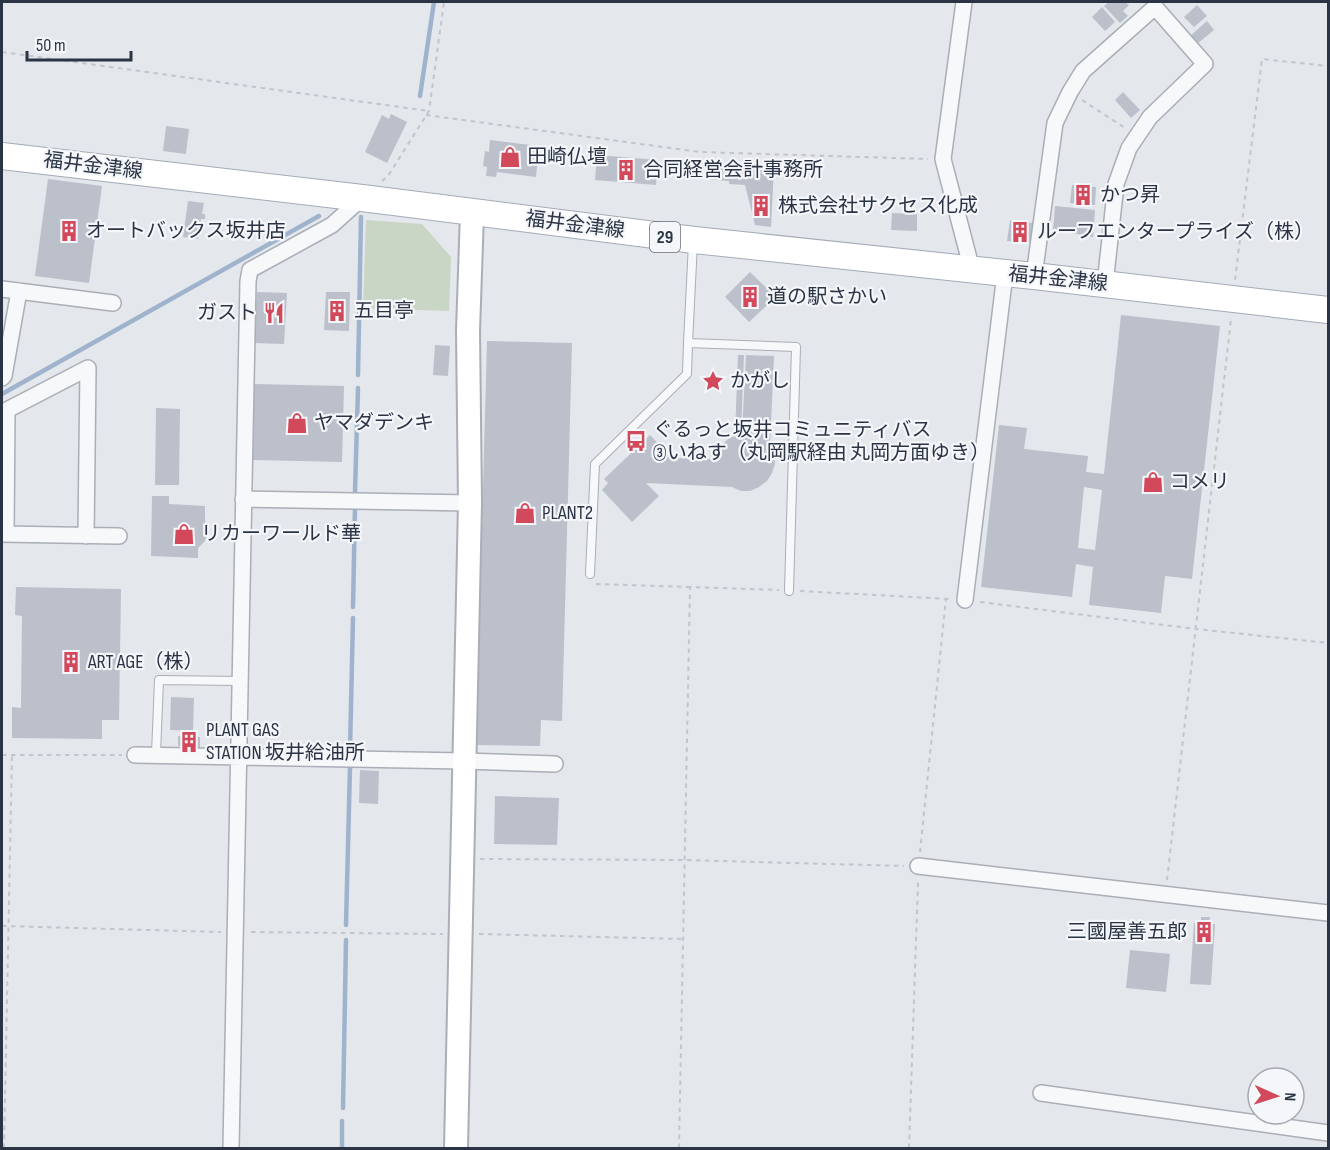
<svg xmlns="http://www.w3.org/2000/svg" width="1330" height="1150" font-family="'Sofia Sans Condensed','Noto Sans JP',sans-serif">
  <style>
    .green { fill: #c9d6c5 }
    .lines { fill: none; stroke-linecap: round; stroke-linejoin: round }
    .stream { stroke: #9fb4cc; stroke-width: 4.5 }
    .building { fill: #bbc0ca; fill-rule: evenodd }
    .lane-casing { stroke: #a9aeb7; stroke-width: 10 }
    .street-casing { stroke: #a9aeb7; stroke-width: 18 }
    .secondary-casing { stroke: #a9aeb7; stroke-width: 26 }
    .primary-casing { stroke: #a3abb8; stroke-width: 28 }
    .path { stroke: #c2c5cb; stroke-width: 2; stroke-dasharray: 4.5 4.5; stroke-linecap: butt }
    .lane { stroke: #f7f8fa; stroke-width: 8 }
    .street { stroke: #f7f8fa; stroke-width: 15 }
    .secondary { stroke: #fff; stroke-width: 22 }
    .primary { stroke: #fff; stroke-width: 26 }
    .labels { text-anchor: middle; dominant-baseline: central; stroke-width: 4.5; stroke-linejoin: round; paint-order: stroke }
    .shield { fill: #f4f6f9; stroke: #676e7b; stroke-width: 1.5 }
    .shield-label { font-size: 18px; font-weight: bold; fill: #2b3445 }
    .poi-label { font-size: 20px; fill: #2b3445; stroke: #f4f6f9; text-anchor: start }
    .street-label { font-size: 20px; fill: #2b3445; stroke: #f4f6f9 }
  </style>
  <rect width="100%" height="100%" fill="#e4e7ec"/>
  <path class="green" d="M366 220 422 224 451 257 449 311 363 308Z"/>
  <g class="lines">
    <path class="stream" d="M420 96 434 2
      M358 375 361 217
      M2 394 319 216
      M355 492 358 388
      M353 607 355 508
      M350 749 353 618
      M346 925 350 767
      M343 1108 346 940
      M342 1148V1121"/>
  </g>
  <path class="building" d="M1109 2H1125L1129 5 1123 11 1128 16 1120 23 1104 6Z
    M1197 5 1207 16 1194 27 1184 17Z
    M1102 7 1115 22 1105 31 1092 17Z
    M1207 21 1214 30 1197 44 1190 36Z
    M1123 92 1140 110 1131 118 1115 100Z
    M391 114 407 122 387 163 365 152 382 115 389 119Z
    M166 126 189 129 186 154 163 151Z
    M490 140 539 146 536 177 497 172 496 177 486 176 487 167 483 166 485 151 489 152Z
    M597 155 658 160 656 185 595 180Z
    M706 165 774 169 771 227 755 225 745 185 729 184V181L706 179Z
    M48 179 102 186 89 283 35 276Z
    M1072 185 1096 187 1095 205 1070 203Z
    M188 201 204 203 202 214H205V219H201L198 239 183 237Z
    M1055 206 1095 210 1093 237 1079 236V234L1053 231Z
    M892 213 917 214V231L891 230Z
    M1010 220 1033 223 1031 243 1007 241Z
    M750 272 776 297 749 322 725 297Z
    M257 292 287 293 284 344 254 343Z
    M326 292H350L349 331 324 330Z
    M1121 315 1220 326 1192 579 1165 576 1161 613 1089 605 1093 567 1076 564 1072 597 981 587 999 425 1027 428 1024 449 1088 456 1086 472 1104 474ZM1084 487 1102 490 1095 550 1078 548Z
    M487 341 572 343 562 721 541 720 540 746 476 745Z
    M435 345 450 346 448 376 433 375Z
    M738 355H744L741 433H742L746 355 774 356 770 446 774 455 775 464 772 473 767 481 759 487 750 491H741L732 487 646 483 659 496 632 522 602 490 608 483 604 479 650 435 672 458 716 459 721 446 728 439 735 435Z
    M251 384 344 386 342 462 249 460Z
    M156 408 180 409 179 485H155Z
    M152 496H169V504L205 506V519L207 536 205 541 198 548V558L151 556Z
    M16 587 121 589 119 720H102V739L12 738V707L21 708 22 616 15 615Z
    M171 697 194 698 193 731 170 730Z
    M178 736 200 737V748L178 746Z
    M360 770 379 771 378 804 359 803Z
    M495 796 559 798 557 845 494 844Z
    M1201 917H1210L1209 924H1215L1211 985 1190 984 1194 923H1201Z
    M1130 950 1170 954 1166 992 1126 988Z"/>
  <g class="lines">
    <defs>
      <path id="lane" d="M693 243 688 343 796 347 789 591
        M590 574 595 464 687 374 688 343
        M156 754 159 680 240 681"/>
      <path id="street" d="M964 2 943 159 972 270
        M1034 276 1055 123 1070 92 1083 71 1155 7 1205 64 1150 117 1129 148 1116 184 1105 284
        M2 289 113 303
        M2 378 4 376 19 291
        M243 499 470 503
        M2 534 119 536
        M6 534 7 410 88 368 86 536
        M965 600 1005 274
        M135 755 464 761 555 764
        M918 866 1328 913
        M1041 1093 1328 1133
        M231 1148 248 281 250 270 332 225 362 198"/>
      <path id="secondary" d="M456 1148 470 503 468 331 472 213"/>
      <path id="primary" d="M2 156 362 198 694 240 1034 276 1328 310"/>
    </defs>
    <use href="#lane" class="lane-casing"/>
    <use href="#street" class="street-casing"/>
    <use href="#secondary" class="secondary-casing"/>
    <use href="#primary" class="primary-casing"/>
    <path class="path" d="M2 52 429 111
      M1082 100 1125 128
      M426 115 700 152 928 159
      M382 181 388 176 429 111 444 2
      M1235 280 1262 59 1328 66
      M596 584 689 587
      M800 591 950 599
      M980 602 1196 629 1328 643
      M2 755H122
      M920 852 946 598
      M480 859 684 860 904 866
      M1167 880 1231 319
      M2 926 221 932
      M251 932 443 934
      M479 934 683 939
      M4 1148 12 755
      M679 1148 690 587 779 590
      M909 1148 918 882"/>
    <use href="#lane" class="lane"/>
    <use href="#street" class="street"/>
    <use href="#secondary" class="secondary"/>
    <use href="#primary" class="primary"/>
  </g>
  <defs>
    <symbol id="shop-bare" viewBox="-9 -9 18 18"><path d="M-5-2.5h2.3a2.7 3.5 0 0 1 5.4 0H5L5.5 6h-11ZM-1.5-2.5h3a1.5 2.3 0 0 0-3 0Z" fill="#d1495b" stroke="#f4f6f9" stroke-width="2.5" paint-order="stroke"/></symbol>
    <symbol id="building-bare" viewBox="-9 -9 18 18"><path d="M-4-6H4V6H1V3H-1V6H-4ZM-2.5-4.3h1.7v1.8h-1.7ZM.8-4.3h1.7v1.8H.8ZM-2.5-1h1.7V.8h-1.7ZM.8-1h1.7V.8H.8Z" fill="#d1495b" stroke="#f4f6f9" stroke-width="2.5" paint-order="stroke"/></symbol>
    <symbol id="restaurant-bare" viewBox="-9 -9 18 18"><path d="M-5-6h1v4h1v-4h1v4h1v-4h1v5L-1.5 .5V6h-2V.5L-5-1ZM5-6V6H3V1.5H1.5Q1.5-4 5-6Z" fill="#d1495b" stroke="#f4f6f9" stroke-width="2.5" paint-order="stroke"/></symbol>
    <symbol id="sight-bare" viewBox="-9 -9 18 18"><path d="M0-6L1.8-2.2L6-1.7L2.9 1.2L3.7 5.4L0 3.3L-3.7 5.4L-2.9 1.2L-6-1.7L-1.8-2.2Z" fill="#d1495b" stroke="#f4f6f9" stroke-width="2.5" paint-order="stroke"/></symbol>
    <symbol id="bus-bare" viewBox="-9 -9 18 18"><path d="M-5-6H5V4H4V6H2V4H-2V6H-4V4H-5ZM-3.5-4V0h7V-4ZM-3.5 1.2v1.5H-2V1.2ZM2 1.2v1.5H3.5V1.2Z" fill="#d1495b" stroke="#f4f6f9" stroke-width="2.5" paint-order="stroke"/></symbol>
  </defs>
  <g fill-rule="evenodd">
    <use href="#shop-bare" x="495" y="142" width="30" height="30"/>
    <use href="#building-bare" x="611" y="155" width="30" height="30"/>
    <use href="#building-bare" x="1068" y="180" width="30" height="30"/>
    <use href="#building-bare" x="746" y="191" width="30" height="30"/>
    <use href="#building-bare" x="54" y="216" width="30" height="30"/>
    <use href="#building-bare" x="1005" y="217" width="30" height="30"/>
    <use href="#building-bare" x="735" y="282" width="30" height="30"/>
    <use href="#building-bare" x="322" y="296" width="30" height="30"/>
    <use href="#restaurant-bare" x="259" y="298" width="30" height="30"/>
    <use href="#sight-bare" x="698" y="366" width="30" height="30"/>
    <use href="#shop-bare" x="282" y="408" width="30" height="30"/>
    <use href="#bus-bare" x="621" y="426" width="30" height="30"/>
    <use href="#shop-bare" x="1138" y="467" width="30" height="30"/>
    <use href="#shop-bare" x="510" y="498" width="30" height="30"/>
    <use href="#shop-bare" x="169" y="519" width="30" height="30"/>
    <use href="#building-bare" x="56" y="647" width="30" height="30"/>
    <use href="#building-bare" x="174" y="727" width="30" height="30"/>
    <use href="#building-bare" x="1189" y="917" width="30" height="30"/>
  </g>
  <g class="labels">
    <rect class="shield" x="650" y="222" width="30" height="30" rx="4.5"/>
    <g class="shield-label">
      <text x="665" y="237">29</text>
    </g>
    <g class="poi-label">
      <text x="527" y="157">田崎仏壇</text>
      <text x="643" y="170">合同経営会計事務所</text>
      <text x="1100" y="195">かつ昇</text>
      <text x="778" y="206">株式会社サクセス化成</text>
      <text x="86" y="231">オートバックス坂井店</text>
      <text x="1037" y="232">ルーフエンタープライズ（株）</text>
      <text x="767" y="297">道の駅さかい</text>
      <text x="354" y="311">五目亭</text>
      <text x="257" y="313" text-anchor="end">ガスト</text>
      <text x="730" y="381">かがし</text>
      <text x="314" y="423">ヤマダデンキ</text>
      <text x="653" y="430">ぐるっと坂井コミュニティバス<tspan x="653" dy="23">③いねす（丸岡駅経由 丸岡方面ゆき）</tspan></text>
      <text x="1170" y="482">コメリ</text>
      <text x="542" y="513">PLANT2</text>
      <text x="201" y="534">リカーワールド華</text>
      <text x="88" y="662">ART AGE（株）</text>
      <text x="206" y="730">PLANT GAS<tspan x="206" dy="23">STATION 坂井給油所</tspan></text>
      <text x="1187" y="932" text-anchor="end">三國屋善五郎</text>
    </g>
    <g class="street-label">
      <text transform="translate(93 166) rotate(7)">福井金津線</text>
      <text transform="translate(575 225) rotate(7)">福井金津線</text>
      <text transform="translate(1058 279) rotate(6)">福井金津線</text>
    </g>
  </g>
  <rect width="1330" height="1150" fill="none" stroke="#2b3445" stroke-width="6"/>
  <g transform="translate(1276 1096) rotate(93)"><circle r="28" fill="#f4f6f9" stroke="#a4a8b1" stroke-width="1.5"/>
  <path d="M0-4.5L10 22L0 15L-10 22Z" fill="#d1495b"/>
  <text y="-9" font-size="16" font-weight="bold" text-anchor="middle" fill="#2b3445">N</text>
  </g>
  <path d="M27 51v9h104v-9" fill="none" stroke="#2b3445" stroke-width="3"/>
  <text x="36" y="51" font-size="18" fill="#2b3445" stroke="#f4f6f9" stroke-width="4.5" paint-order="stroke">50 m</text>
</svg>
